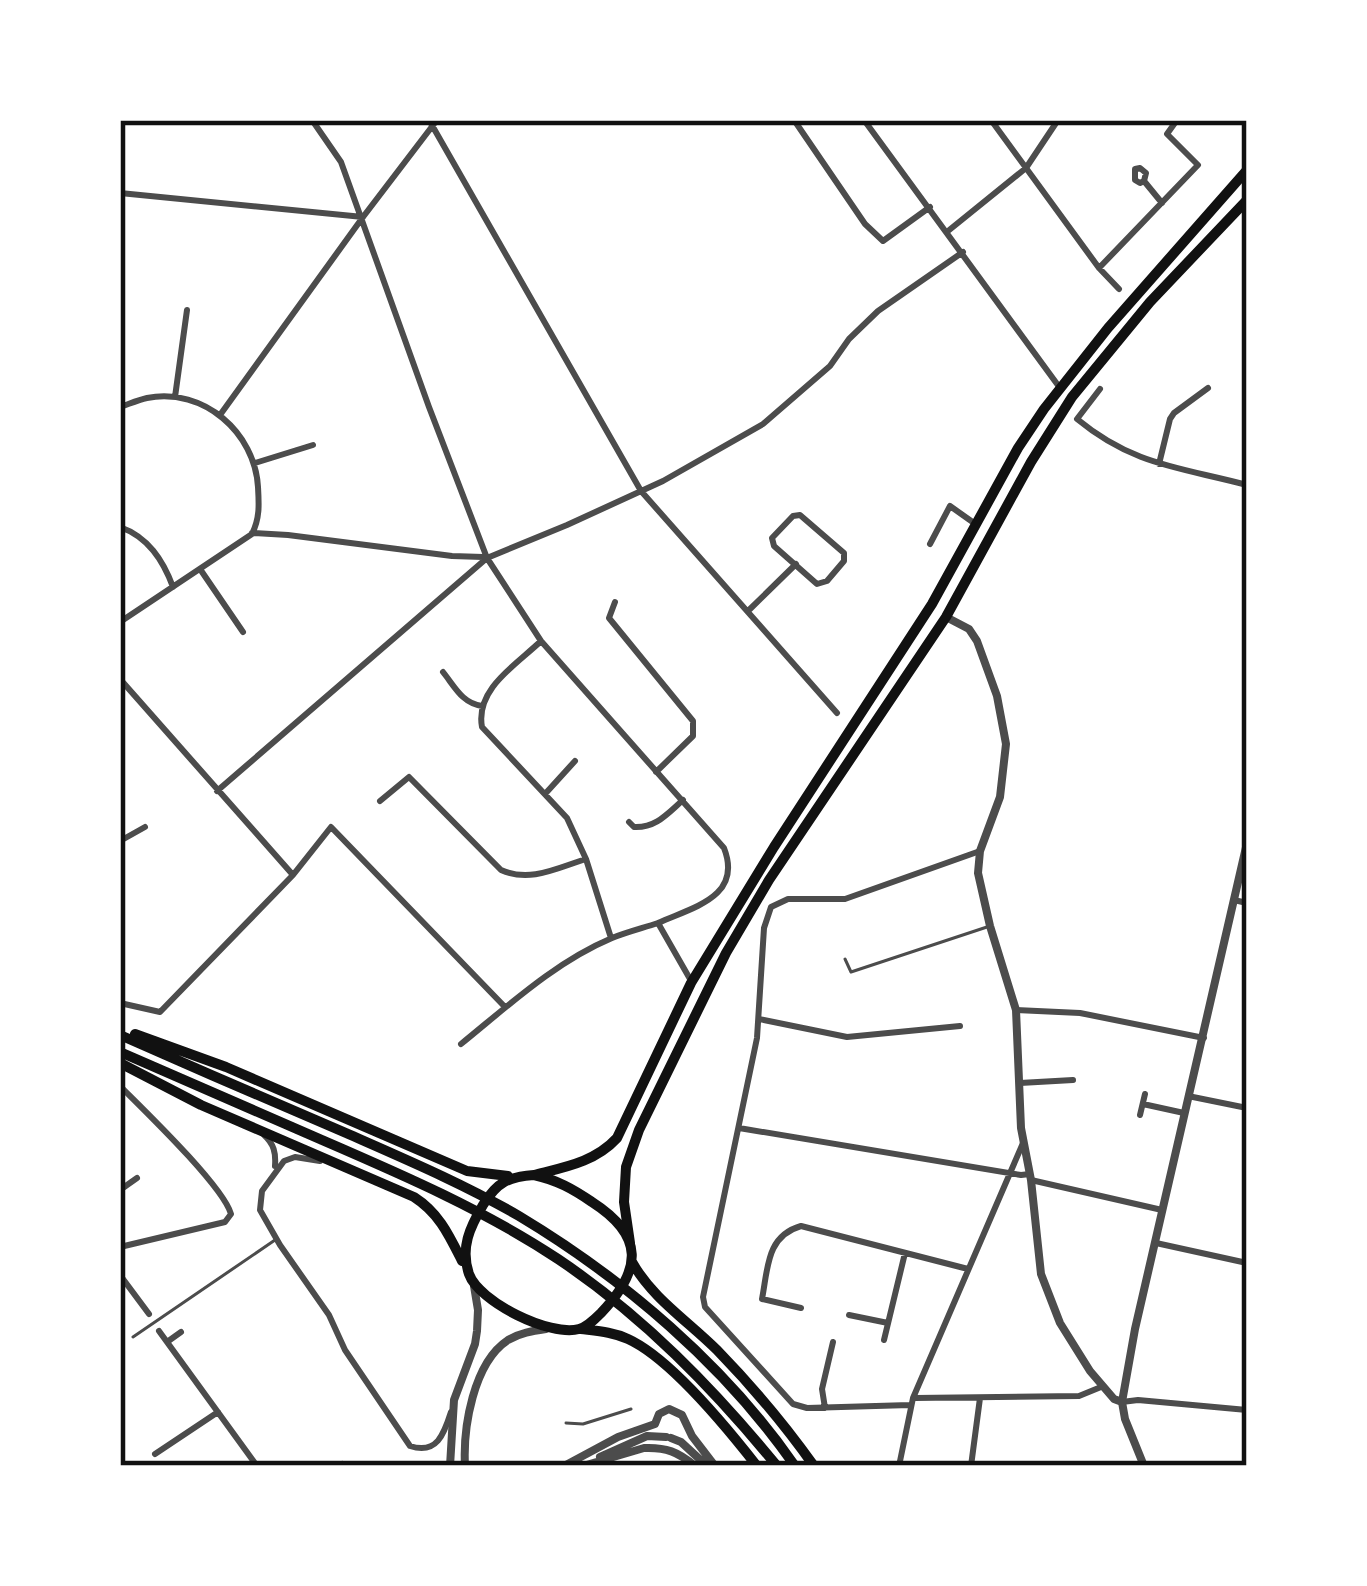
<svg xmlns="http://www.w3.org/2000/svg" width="1367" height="1586" font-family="Poppins,sans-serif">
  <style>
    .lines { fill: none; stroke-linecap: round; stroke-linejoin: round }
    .service { stroke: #4c4c4c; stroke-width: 3 }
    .minor { stroke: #4c4c4c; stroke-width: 6 }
    .tertiary { stroke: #4c4c4c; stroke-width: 8 }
    .trunk { stroke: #111; stroke-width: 10 }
    .neatline { fill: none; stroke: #111; stroke-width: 4.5 }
  </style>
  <rect width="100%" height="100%" fill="#fff"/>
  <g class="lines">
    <path class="service" d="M845 959 851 972 990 926
      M133 1337 275 1240
      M566 1423 583 1424 631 1409"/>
    <path class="minor" d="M312 120 341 162 429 407 487 558 541 641 724 848C743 897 693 907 658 923
      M429 120 641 491 837 713
      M794 120 865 224 883 241 930 207
      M864 120 1060 388
      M991 120 1099 268 1119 289
      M1144 181 1140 183 1135 180V169L1140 168 1146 173 1144 181 1162 203
      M120 193 363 217
      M948 231 1026 168 1058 120
      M1099 268 1198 165 1167 134 1177 120
      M1100 389 1077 419C1134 466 1180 467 1247 485
      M175 397 187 310
      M120 407C129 404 138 400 147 398 204 387 255 433 258 487 259 504 260 518 252 534L120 622
      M220 415 363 217 437 120
      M255 463 313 445
      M1159 464 1170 419 1174 413 1208 388
      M800 515 844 553V561L827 581 817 584 774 546 772 538 793 516Z
      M120 527C148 537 163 560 173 587
      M252 533 288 535 452 556 483 557
      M930 544 950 506 974 523
      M200 569 243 632
      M615 602 609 618 693 721V736L656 772
      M748 611 796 564
      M541 641C516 665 475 689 482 727L567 818 586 859 611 938
      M443 672C455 687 462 703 482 706
      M120 679 293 875
      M217 791 487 558 567 525 663 481 763 424 830 366 849 339 878 311 963 252
      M545 794 575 761
      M380 801 409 777 501 870C530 883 557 868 586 859
      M629 822 634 827C656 828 667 814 683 800
      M120 841 145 827
      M1234 900 1247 903
      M120 1003 160 1012 293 875 331 827 505 1007
      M1016 1010 1080 1013 1204 1038
      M759 1019 847 1037 960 1026
      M461 1044C508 1006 555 962 612 938 627 932 643 928 658 923L690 979
      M1020 1083 1073 1080
      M120 1086C144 1110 223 1186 231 1214L225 1222 120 1247
      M1188 1096 1247 1108
      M1143 1104 1184 1113
      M1140 1115 1145 1094
      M739 1128 1021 1175 1030 1174
      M264 1135C274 1144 276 1153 275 1166
      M320 1161 295 1157 284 1161 262 1191 260 1210 280 1245 329 1315 345 1350 410 1446C437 1455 444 1434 451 1412
      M1031 1180 1162 1210
      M120 1190 137 1178
      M1156 1243 1247 1263
      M120 1275 149 1314
      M801 1308 762 1299C768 1269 766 1236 801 1226L968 1269
      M849 1315 888 1323
      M159 1331 257 1466
      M884 1340 905 1253
      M167 1342 181 1332
      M915 1398 1079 1396 1101 1387
      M1122 1402 1138 1400 1247 1410
      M910 1405 807 1408 793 1404 705 1307 703 1297 757 1038 764 928 771 907 788 899H845L980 851
      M825 1408 822 1389 833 1342
      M155 1454 218 1412
      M342 1464 343 1466
      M899 1466 913 1398 1023 1143
      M971 1466 980 1398"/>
    <path class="tertiary" d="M946 617 969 629 977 641 997 696 1006 744 1000 797 980 851 978 873 990 926 1016 1010 1021 1128 1031 1180 1041 1274 1060 1323 1090 1371 1114 1399 1122 1402
      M671 1438 681 1442 707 1466
      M600 1457 647 1436 666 1437
      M450 1466 454 1400 475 1344 477 1331 478 1310 474 1286
      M465 1466C463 1428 473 1363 508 1340 520 1333 532 1331 546 1329
      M564 1466 618 1437 655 1424 659 1414 669 1409 682 1415 692 1436 715 1466
      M583 1466 644 1448C666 1447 678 1452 695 1466
      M1144 1466 1125 1419 1122 1402 1135 1329 1247 843"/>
    <path class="trunk" d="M135 1034 226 1067 467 1171 508 1176
      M120 1035C195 1068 271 1101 346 1133 405 1159 464 1184 519 1216 624 1279 725 1365 795 1466
      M120 1052C187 1081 254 1111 322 1140 403 1175 484 1210 558 1259 643 1316 713 1388 777 1466
      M120 1063 201 1105 414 1197C439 1213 449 1235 462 1261
      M534 1175C565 1167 595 1162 617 1138L691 983 774 847 932 604 1018 448 1044 409 1108 328 1247 170
      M534 1175C557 1180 573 1189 592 1202 645 1236 642 1270 601 1313 594 1320 587 1327 579 1329 550 1337 479 1302 469 1274 460 1248 470 1227 483 1205 497 1182 508 1177 534 1175Z
      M630 1243 624 1202 626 1167 639 1130 726 953 769 880 946 617 1031 462 1072 397 1150 302 1247 200
      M632 1262C652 1298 688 1321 717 1350 752 1386 785 1425 814 1466
      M581 1329C597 1331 613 1332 628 1339 670 1358 728 1429 757 1466"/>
  </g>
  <rect width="1367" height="1586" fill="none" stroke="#ffffff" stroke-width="246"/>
  <rect x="123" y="123" width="1121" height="1340" class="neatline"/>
</svg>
